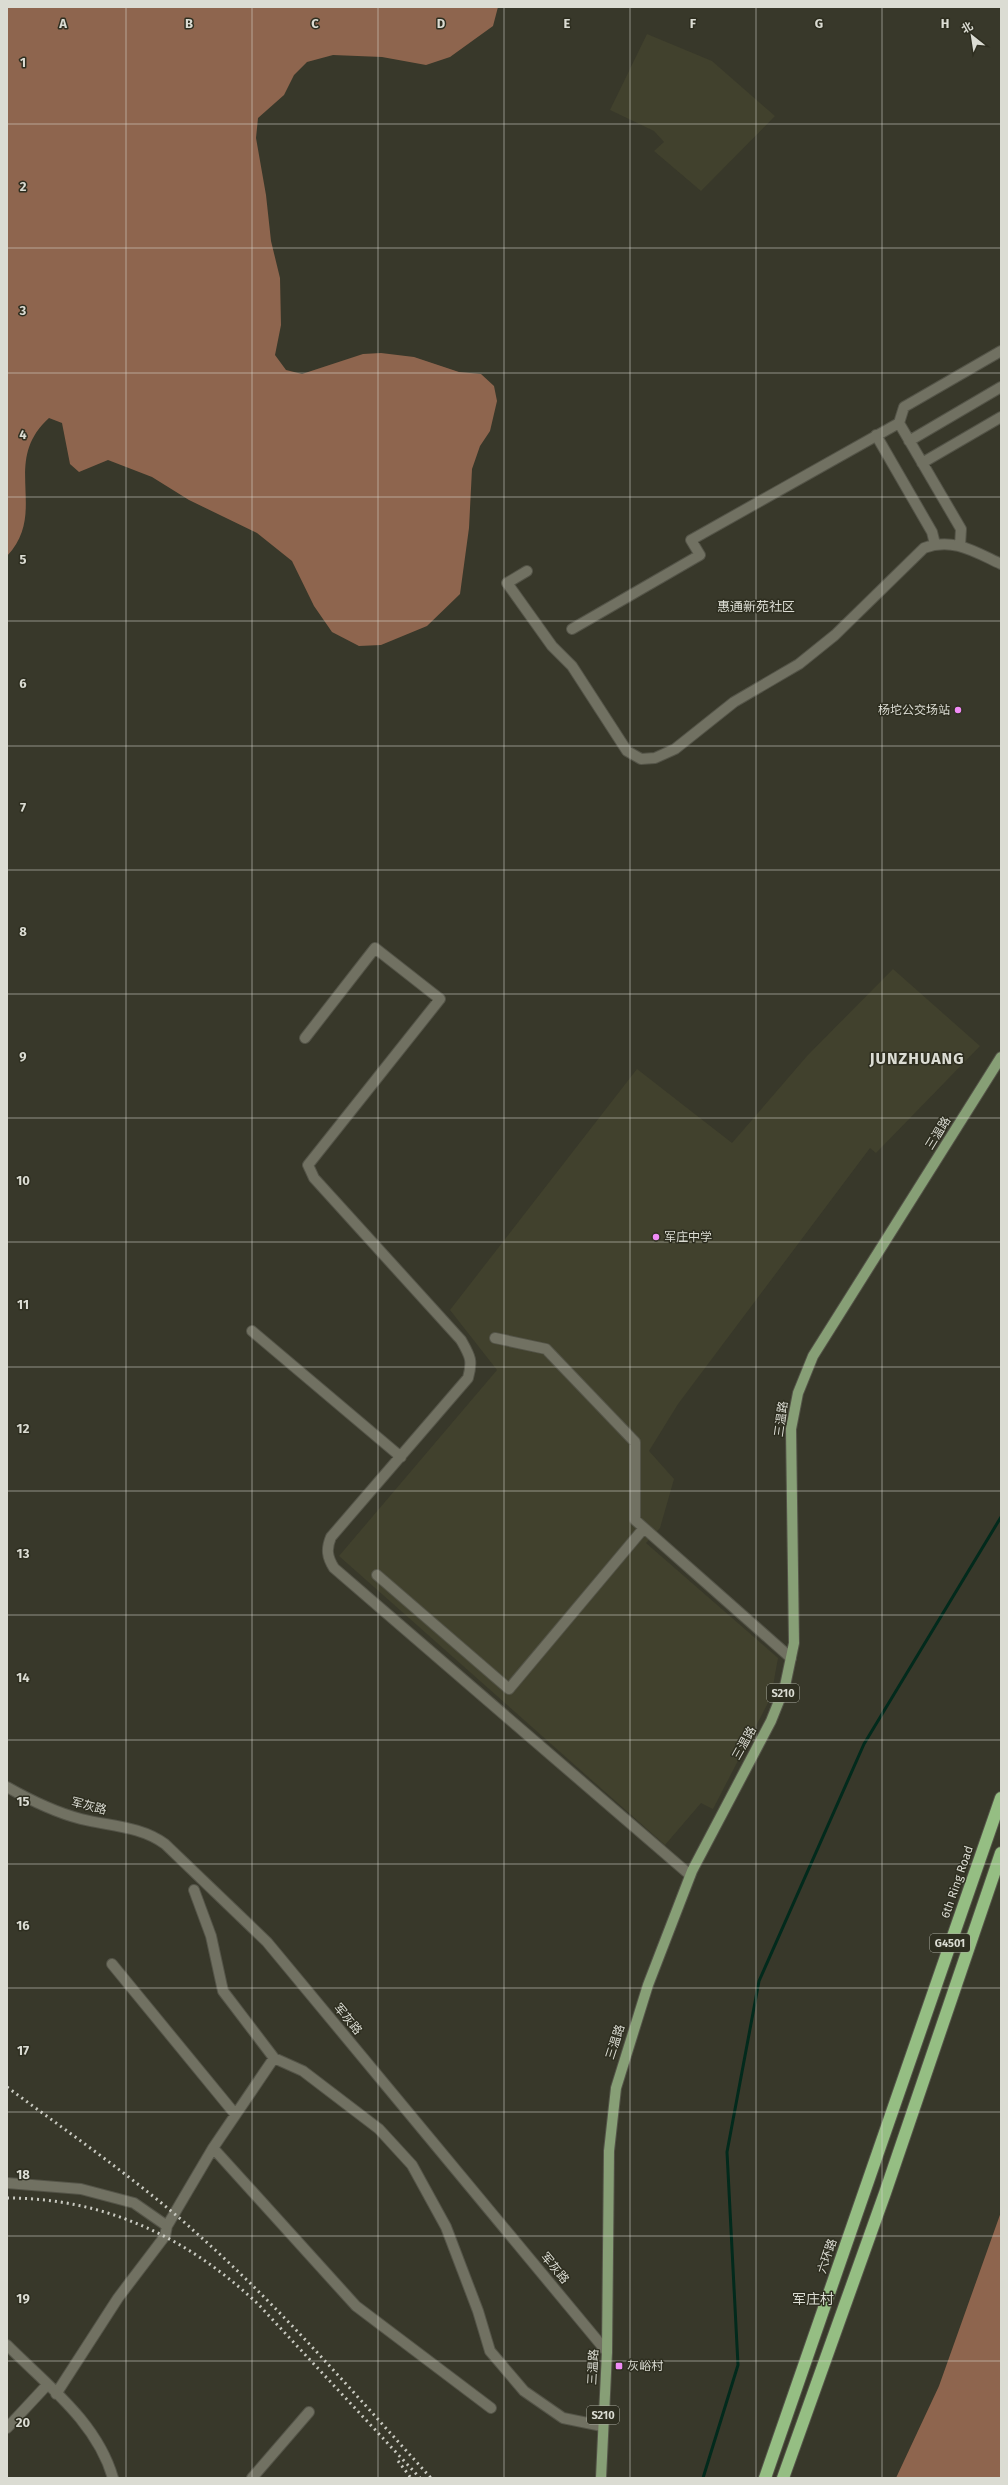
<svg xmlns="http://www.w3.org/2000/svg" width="1008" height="2485" font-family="'Fira Sans','Noto Sans SC',sans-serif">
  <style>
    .built { fill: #41412d }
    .forest { fill: #8e654e }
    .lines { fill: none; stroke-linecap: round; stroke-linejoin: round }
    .stream { stroke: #022a1c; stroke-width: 3 }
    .minor-casing { stroke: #545448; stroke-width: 12 }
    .tertiary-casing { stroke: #545448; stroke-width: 12 }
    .primary-casing { stroke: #545448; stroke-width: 12 }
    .motorway-casing { stroke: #545448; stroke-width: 14 }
    .minor { stroke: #717162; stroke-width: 10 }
    .tertiary { stroke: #717162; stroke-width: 10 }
    .primary { stroke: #879f76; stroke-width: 10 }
    .motorway { stroke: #95be83; stroke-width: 12 }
    .rail { stroke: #c9cac1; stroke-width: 3; stroke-dasharray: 2 4; stroke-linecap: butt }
    .grid { fill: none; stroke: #dbdcd3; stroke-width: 1; stroke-opacity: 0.55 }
    .poi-dot { fill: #f08bf6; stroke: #2e2e20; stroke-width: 1.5 }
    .labels { text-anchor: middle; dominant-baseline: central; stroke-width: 3; stroke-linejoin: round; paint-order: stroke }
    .shield { fill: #2e2e20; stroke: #a7a89d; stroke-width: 1 }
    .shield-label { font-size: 11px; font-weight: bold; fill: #dbdcd3 }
    .poi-label { font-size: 12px; fill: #dbdcd3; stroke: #2e2e20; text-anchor: start }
    .street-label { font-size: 12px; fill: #dbdcd3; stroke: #2e2e20 }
    .neighbourhood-label { font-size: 13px; fill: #dbdcd3; stroke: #2e2e20 }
    .quarter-label { font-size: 14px; fill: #dbdcd3; stroke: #2e2e20 }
    .district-label { font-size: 16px; font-weight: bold; letter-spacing: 1px; fill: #dbdcd3; stroke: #2e2e20 }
    .grid-label { font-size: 13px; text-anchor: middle; font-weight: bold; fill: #dbdcd3; stroke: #2e2e20; stroke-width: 3; stroke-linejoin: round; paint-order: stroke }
  </style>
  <rect width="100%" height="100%" fill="#38382a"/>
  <path class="built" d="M647 34 712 61 775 116 701 191 654 151 664 142 654 131 610 110Z
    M893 969 980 1046 876 1153 870 1148 678 1404 649 1451 674 1479 660 1528 646 1543 778 1658 771 1697 713 1809 701 1803 665 1845 339 1556 497 1370 450 1310 637 1069 732 1143 807 1056Z"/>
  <path class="forest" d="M7 7H498L493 26 450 57 426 65 382 57 333 55 307 62 294 75 284 95 258 118 256 138 266 195 271 241 280 278 281 325 275 355 286 370 302 374 363 354 381 353 414 357 459 372 481 374 494 386 497 401 490 431 480 446 472 469 469 528 460 594 427 626 381 645 359 646 332 632 314 606 292 561 257 533 189 500 152 477 108 460 79 472 70 464 62 423 49 418C0 462 49 512 7 556Z
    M1001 2212V2478H896L939 2386Z"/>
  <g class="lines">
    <path class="stream" d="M703 2478 738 2365 727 2152 759 1981 864 1744 1001 1517"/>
    <defs>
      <path id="minor" d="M899 423 961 529 960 546
        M876 435 932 532 935 544
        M909 441 1001 387
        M922 463 1001 417
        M527 571 507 583 552 646 572 666 627 751 641 759 655 758 675 749 734 702 799 664 835 635 924 548C953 537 975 552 1001 564
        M572 629 700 555 691 540 899 423 904 407 1001 351
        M305 1038 375 948 440 999 308 1165 314 1178 461 1340C470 1356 473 1360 468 1378L331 1537C326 1549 327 1557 334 1568L690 1875
        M252 1331 401 1457
        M495 1338 546 1349 635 1442V1520L791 1658
        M377 1575 509 1689 644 1528
        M194 1890 211 1936 223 1991 274 2058 303 2071 379 2129 412 2165 446 2227 478 2311 490 2351 524 2391 563 2418 602 2426
        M112 1964 235 2114
        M213 2148 356 2306 491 2408
        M7 2183 81 2189 134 2203 167 2226
        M7 2345C47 2385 97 2422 113 2478
        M56 2394 118 2298 165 2236 167 2226 213 2148 274 2058
        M7 2428 47 2385
        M252 2478 309 2412"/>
      <path id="tertiary" d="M7 1787C30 1800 54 1812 81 1819 109 1826 141 1826 165 1844L267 1942 607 2352"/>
      <path id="primary" d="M601 2478 607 2352 609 2151 616 2088 648 1985 692 1871 771 1721 785 1686 794 1643 791 1429 798 1393 813 1356 1001 1057"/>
      <path id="motorway" d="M765 2478 1001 1798
        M783 2478 885 2193 1001 1853"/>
    </defs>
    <use href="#minor" class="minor-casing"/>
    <use href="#tertiary" class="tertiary-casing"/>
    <use href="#primary" class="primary-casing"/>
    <use href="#motorway" class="motorway-casing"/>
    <use href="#minor" class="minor"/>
    <use href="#tertiary" class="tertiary"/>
    <use href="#primary" class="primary"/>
    <use href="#motorway" class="motorway"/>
    <path class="rail" d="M7 2087C73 2136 142 2183 203 2239 285 2312 357 2397 431 2478
      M7 2198C106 2198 188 2238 258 2304L420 2478
      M398 2461 411 2478"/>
  </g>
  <path class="grid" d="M126 7V2478M252 7V2478M378 7V2478M504 7V2478M630 7V2478M756 7V2478M882 7V2478M7 124H1001M7 248H1001M7 373H1001M7 497H1001M7 621H1001M7 746H1001M7 870H1001M7 994H1001M7 1118H1001M7 1242H1001M7 1367H1001M7 1491H1001M7 1615H1001M7 1740H1001M7 1864H1001M7 1988H1001M7 2112H1001M7 2236H1001M7 2361H1001"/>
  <g class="poi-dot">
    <circle cx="958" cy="710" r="4"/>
    <circle cx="656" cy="1237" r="4"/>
    <rect x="615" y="2362" width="8" height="8" rx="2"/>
  </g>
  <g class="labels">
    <g class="shield">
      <rect x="767" y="1684" width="32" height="18" rx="3"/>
      <rect x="930" y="1934" width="40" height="18" rx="3"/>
      <rect x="587" y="2406" width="32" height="18" rx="3"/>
    </g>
    <g class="shield-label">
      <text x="783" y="1693">S210</text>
      <text x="950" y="1943">G4501</text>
      <text x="603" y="2415">S210</text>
    </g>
    <g class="poi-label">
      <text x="950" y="710" text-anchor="end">杨坨公交场站</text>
      <text x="664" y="1237">军庄中学</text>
      <text x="627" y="2366">灰峪村</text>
    </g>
    <g class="street-label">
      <text transform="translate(938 1133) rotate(-58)">三温路</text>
      <text transform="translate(781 1419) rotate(-82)">三温路</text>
      <text transform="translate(744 1743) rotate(-61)">三温路</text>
      <text transform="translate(89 1806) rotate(14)">军灰路</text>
      <text transform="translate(957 1882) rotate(-71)">6th Ring Road</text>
      <text transform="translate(348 2019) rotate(50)">军灰路</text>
      <text transform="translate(615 2042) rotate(-72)">三温路</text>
      <text transform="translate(827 2256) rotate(-71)">六环路</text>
      <text transform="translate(555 2268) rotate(50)">军灰路</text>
      <text transform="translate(593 2367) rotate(-87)">三温路</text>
    </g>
    <g class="neighbourhood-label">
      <text x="756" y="606">惠通新苑社区</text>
    </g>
    <g class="quarter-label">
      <text x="813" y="2299">军庄村</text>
    </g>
    <g class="district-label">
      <text x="917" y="1058">JUNZHUANG</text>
    </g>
  </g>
  <g class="grid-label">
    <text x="63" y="28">A</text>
    <text x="189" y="28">B</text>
    <text x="315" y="28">C</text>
    <text x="441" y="28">D</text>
    <text x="567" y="28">E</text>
    <text x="693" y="28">F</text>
    <text x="819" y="28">G</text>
    <text x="945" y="28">H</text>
    <text x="23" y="67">1</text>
    <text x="23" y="191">2</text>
    <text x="23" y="315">3</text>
    <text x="23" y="439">4</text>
    <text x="23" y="564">5</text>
    <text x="23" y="688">6</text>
    <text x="23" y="812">7</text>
    <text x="23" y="936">8</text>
    <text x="23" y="1061">9</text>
    <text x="23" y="1185">10</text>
    <text x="23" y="1309">11</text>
    <text x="23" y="1433">12</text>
    <text x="23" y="1558">13</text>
    <text x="23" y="1682">14</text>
    <text x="23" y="1806">15</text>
    <text x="23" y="1930">16</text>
    <text x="23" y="2055">17</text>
    <text x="23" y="2179">18</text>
    <text x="23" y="2303">19</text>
    <text x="23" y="2427">20</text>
  </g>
  <rect width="1008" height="2485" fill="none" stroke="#dbdcd3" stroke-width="16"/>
  <g transform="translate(972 36) rotate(330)" stroke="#2e2e20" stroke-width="3" paint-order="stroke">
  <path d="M0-3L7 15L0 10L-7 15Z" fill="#dbdcd3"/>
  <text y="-6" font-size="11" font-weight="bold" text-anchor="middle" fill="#dbdcd3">北</text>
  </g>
</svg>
